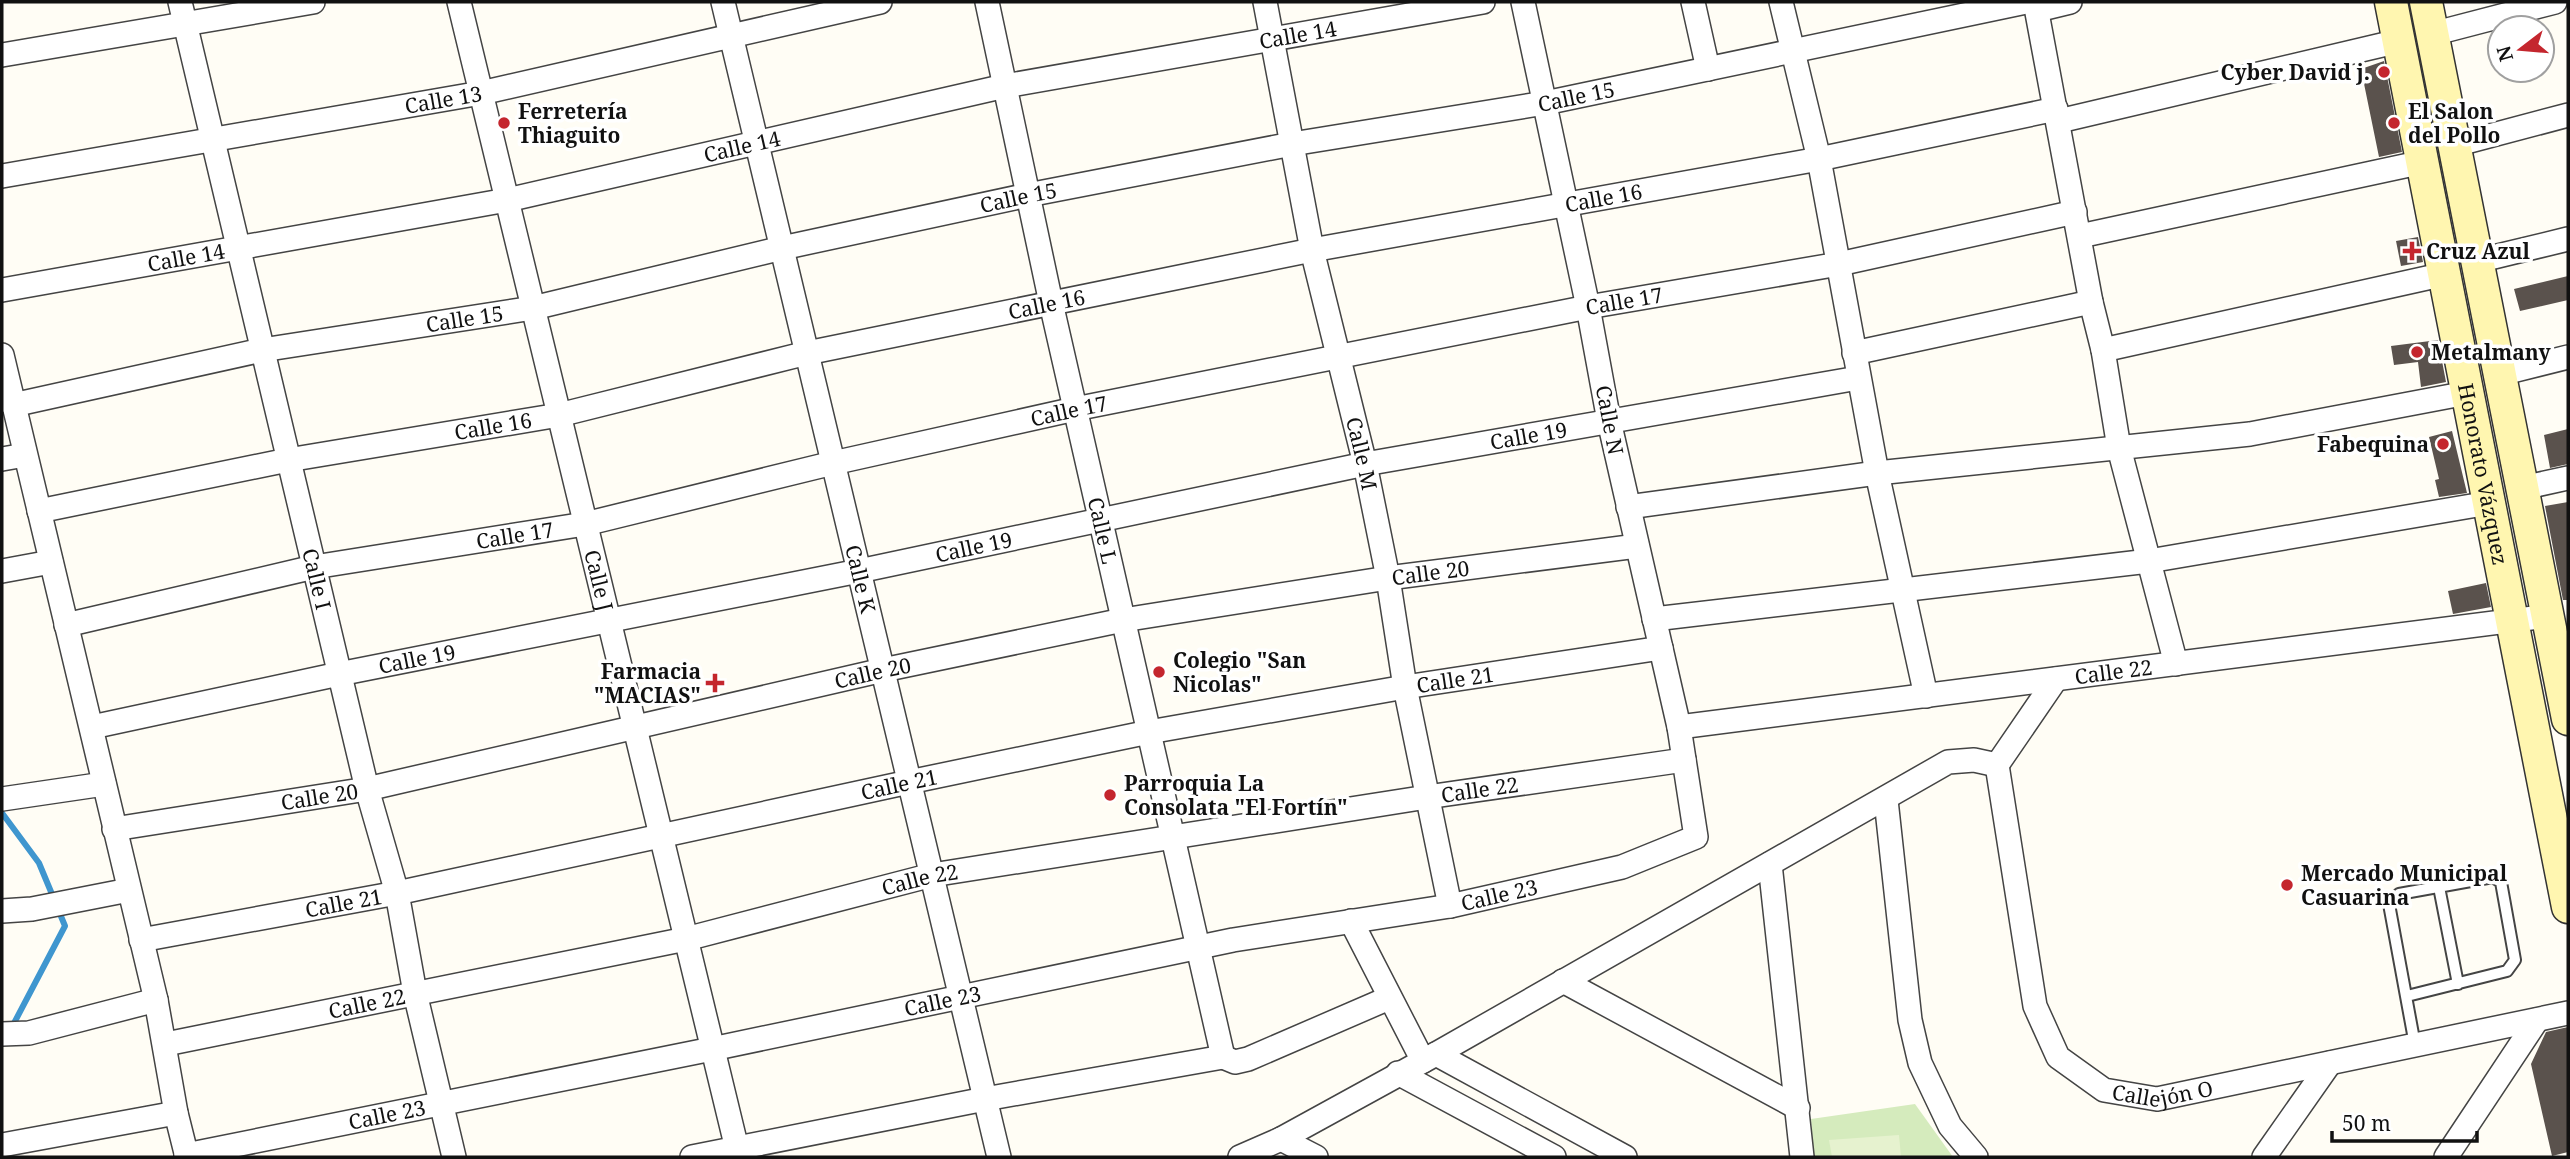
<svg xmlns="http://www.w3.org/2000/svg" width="2570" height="1159" font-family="'Noto Serif',serif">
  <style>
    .green { fill: #d5ebbd }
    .pitch { fill: #e6f2cf }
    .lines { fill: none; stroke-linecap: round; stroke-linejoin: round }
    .stream { stroke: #3f96cf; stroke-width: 6 }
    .building { fill: #5a524d }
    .lane-casing { stroke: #444; stroke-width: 14 }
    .street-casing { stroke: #444; stroke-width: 26 }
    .secondary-casing { stroke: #333; stroke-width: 35 }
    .lane { stroke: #fff; stroke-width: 10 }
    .street { stroke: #fff; stroke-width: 23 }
    .secondary { stroke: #fff6b0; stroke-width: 32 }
    .poi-dot { fill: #c4262e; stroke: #fff; stroke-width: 2.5 }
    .labels { text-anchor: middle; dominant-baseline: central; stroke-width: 7; stroke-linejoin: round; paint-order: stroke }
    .street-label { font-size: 21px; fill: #111; stroke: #fff }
    .poi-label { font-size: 21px; font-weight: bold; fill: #111; stroke: #fff; text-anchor: start }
  </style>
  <rect width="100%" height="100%" fill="#fffdf5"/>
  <path class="green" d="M1915 1104 1953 1157H1814L1811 1119Z"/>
  <path class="pitch" d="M1899 1135 1901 1157H1832L1829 1140Z"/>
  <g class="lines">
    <path class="stream" d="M2 813 39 863 54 899
      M12 1027 65 926 58 909"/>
  </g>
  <path class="building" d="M2384 61 2402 152 2379 157 2361 69Z
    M2418 237 2423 262 2401 266 2396 241Z
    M2568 276V300L2520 311 2514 289Z
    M2438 340 2446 382 2421 387 2418 362 2394 365 2391 346Z
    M2568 429V464L2550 468 2544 435Z
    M2452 431 2467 493 2439 497 2435 480 2439 479 2429 437Z
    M2568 502V600H2563L2545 506Z
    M2486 583 2491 607 2453 614 2448 591Z
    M2568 1027V1152L2552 1156 2531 1064 2546 1032Z"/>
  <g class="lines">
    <defs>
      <path id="lane" d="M2439 887 2458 984
        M2407 996 2507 971 2515 960 2501 882 2493 877 2399 894 2389 904 2415 1045"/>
      <g id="street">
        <path id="s1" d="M180 2 367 789 397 893 415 993 454 1157"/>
        <path id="s2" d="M459 2 739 1157"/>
        <path id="s3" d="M723 2 999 1157"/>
        <path id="s4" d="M987 2 1051 303 1223 1057"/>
        <path id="s5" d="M1265 2 1312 250 1365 464 1388 578 1405 687 1450 906"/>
        <path d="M1693 2 1708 69"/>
        <path d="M1781 2 1819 159 1877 473 1926 696"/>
        <path d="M2035 2 2091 302 2103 350 2119 448 2176 664"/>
        <path d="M2037 10 2070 2"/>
        <path d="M2432 34 2555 2"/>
        <path d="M2 55 313 2"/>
        <path d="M2059 121 2399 41"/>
        <path d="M2455 145 2568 115"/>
        <path id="s6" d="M2 176 481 93 880 2"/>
        <path d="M2080 236 2423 162"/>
        <path d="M2477 261 2568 239"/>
        <path id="s7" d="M2 290 507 200 1005 86 1483 2"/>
        <path d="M2103 350 2445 274"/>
        <path d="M1854 353 2091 302"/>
        <path d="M2 355 156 1000 176 1113 187 1157"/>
        <path d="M2500 374 2568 357"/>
        <path id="s8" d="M13 405 262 350 533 308 782 248 1028 195 1292 144 1545 103 2026 2"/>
        <path d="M2 459 25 455"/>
        <path d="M2522 488 2568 478"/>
        <path d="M1628 507 1877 473 2250 434 2467 393"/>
        <path id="s9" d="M39 511 288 460 559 415 807 353 1312 250 1819 159 2056 109"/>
        <path d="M2 571 51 562"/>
        <path d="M1654 619 2149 561 2489 503"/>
        <path id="s10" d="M66 625 314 567 585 524 833 463 1075 409 1588 307 1839 264 2075 212"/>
        <path id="s11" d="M92 727 339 674 859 571 1365 464 1858 378"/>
        <path id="s12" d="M1679 727 2548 616"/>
        <path id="s13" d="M1997 765 2035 1006 2058 1057 2104 1090 2157 1099 2568 1013"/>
        <path d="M1997 765 2056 679"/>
        <path d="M2 799 104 784"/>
        <path d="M1886 800 1910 1020 1920 1063 1950 1126 1976 1157"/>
        <path id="s14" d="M114 829 367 789 883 670 1123 620 1388 578 1637 546"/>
        <path d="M1770 864 1802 1157"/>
        <path d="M2 911 32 909 129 890"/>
        <path d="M1351 921 1423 1061"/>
        <path id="s15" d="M141 940 397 893 909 782 1149 732 1405 687 1661 648"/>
        <path d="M1563 981 1798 1108"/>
        <path d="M2 1034 29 1033 156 1000"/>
        <path id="s16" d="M166 1044 686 939 932 875 1427 797 1684 760"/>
        <path d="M1436 1054 1625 1157"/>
        <path d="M1223 1057 1235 1062 1248 1059 1389 998"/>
        <path d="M1398 1073 1554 1157"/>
        <path d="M1281 1139 1316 1157"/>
        <path d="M2 1145 176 1113"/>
        <path id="s17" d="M186 1155 712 1049 1233 940 1450 906 1622 867 1696 837 1679 727 1609 421 1588 307 1523 2"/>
        <path d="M692 1157 985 1099 1223 1057"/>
        <path d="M1240 1157 1281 1139 1436 1054 1948 762 1974 760 1997 765"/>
        <path d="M2264 1157 2330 1063"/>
        <path d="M2446 1157 2537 1020"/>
      </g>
      <g id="secondary">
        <path id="s18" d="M2391 2 2568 907"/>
        <path d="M2426 2 2568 719"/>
      </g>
    </defs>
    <use href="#lane" class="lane-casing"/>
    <use href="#street" class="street-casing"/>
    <use href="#secondary" class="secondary-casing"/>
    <use href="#lane" class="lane"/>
    <use href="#street" class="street"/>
    <use href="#secondary" class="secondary"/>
  </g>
  <g class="poi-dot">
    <circle cx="2384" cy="72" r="7"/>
    <circle cx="504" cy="123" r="7"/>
    <circle cx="2394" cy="123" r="7"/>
    <path d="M2408.5 240.5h7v7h7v7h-7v7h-7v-7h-7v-7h7z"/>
    <circle cx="2417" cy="352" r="7"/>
    <circle cx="2443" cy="444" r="7"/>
    <circle cx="1159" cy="672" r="7"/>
    <path d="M711.5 672.5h7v7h7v7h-7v7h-7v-7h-7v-7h7z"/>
    <circle cx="1110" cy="795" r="7"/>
    <circle cx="2287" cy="885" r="7"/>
  </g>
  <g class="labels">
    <g class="street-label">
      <text stroke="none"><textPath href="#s7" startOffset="1321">Calle 14</textPath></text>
      <text stroke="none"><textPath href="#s8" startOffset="1594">Calle 15</textPath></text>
      <text stroke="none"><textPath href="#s6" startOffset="448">Calle 13</textPath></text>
      <text stroke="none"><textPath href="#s7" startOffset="754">Calle 14</textPath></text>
      <text stroke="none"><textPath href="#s8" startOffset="1027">Calle 15</textPath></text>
      <text stroke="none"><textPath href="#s9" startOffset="1596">Calle 16</textPath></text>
      <text stroke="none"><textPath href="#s7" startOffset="187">Calle 14</textPath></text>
      <text stroke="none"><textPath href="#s10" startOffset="1592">Calle 17</textPath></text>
      <text stroke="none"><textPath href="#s9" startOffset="1029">Calle 16</textPath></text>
      <text stroke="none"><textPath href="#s8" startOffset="460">Calle 15</textPath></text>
      <text stroke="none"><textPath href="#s10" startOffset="1026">Calle 17</textPath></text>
      <text transform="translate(1610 420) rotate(79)">Calle N</text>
      <text stroke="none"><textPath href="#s9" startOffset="462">Calle 16</textPath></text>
      <text stroke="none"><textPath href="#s11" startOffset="1466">Calle 19</textPath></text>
      <text stroke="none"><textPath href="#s5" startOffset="462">Calle M</textPath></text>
      <text stroke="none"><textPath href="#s18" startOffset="481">Honorato Vázquez</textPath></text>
      <text stroke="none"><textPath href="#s4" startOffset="541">Calle L</textPath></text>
      <text stroke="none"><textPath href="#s10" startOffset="458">Calle 17</textPath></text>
      <text stroke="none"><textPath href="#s11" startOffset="900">Calle 19</textPath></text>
      <text stroke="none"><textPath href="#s14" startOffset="1342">Calle 20</textPath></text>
      <text stroke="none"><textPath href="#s3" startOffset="593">Calle K</textPath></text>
      <text stroke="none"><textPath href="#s1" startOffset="593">Calle I</textPath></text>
      <text stroke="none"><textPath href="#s2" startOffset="595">Calle J</textPath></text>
      <text stroke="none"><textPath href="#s11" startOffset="332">Calle 19</textPath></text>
      <text stroke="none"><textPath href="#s14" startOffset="775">Calle 20</textPath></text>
      <text stroke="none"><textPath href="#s12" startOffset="438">Calle 22</textPath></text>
      <text stroke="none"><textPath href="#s15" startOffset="1340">Calle 21</textPath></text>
      <text stroke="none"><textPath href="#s15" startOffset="774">Calle 21</textPath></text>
      <text stroke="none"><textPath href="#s16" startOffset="1339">Calle 22</textPath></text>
      <text stroke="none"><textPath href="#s14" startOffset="208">Calle 20</textPath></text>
      <text stroke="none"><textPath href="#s16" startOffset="772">Calle 22</textPath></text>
      <text stroke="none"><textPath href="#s17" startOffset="1339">Calle 23</textPath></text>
      <text stroke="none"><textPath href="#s15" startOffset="206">Calle 21</textPath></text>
      <text stroke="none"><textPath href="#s17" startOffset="772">Calle 23</textPath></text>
      <text stroke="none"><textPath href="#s16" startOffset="205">Calle 22</textPath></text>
      <text stroke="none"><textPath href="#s13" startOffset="416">Callejón O</textPath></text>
      <text stroke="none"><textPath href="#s17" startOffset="205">Calle 23</textPath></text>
    </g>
    <g class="poi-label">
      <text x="2370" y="72" text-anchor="end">Cyber David j.</text>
      <text x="518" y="111">Ferretería<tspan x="518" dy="24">Thiaguito</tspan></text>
      <text x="2408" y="111">El Salon<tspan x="2408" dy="24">del Pollo</tspan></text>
      <text x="2426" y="251">Cruz Azul</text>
      <text x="2431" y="352">Metalmany</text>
      <text x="2429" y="444" text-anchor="end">Fabequina</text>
      <text x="1173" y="660">Colegio "San<tspan x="1173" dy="24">Nicolas"</tspan></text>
      <text x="701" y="671" text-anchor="end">Farmacia<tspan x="701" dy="24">"MACIAS"</tspan></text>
      <text x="1124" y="783">Parroquia La<tspan x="1124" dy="24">Consolata "El Fortín"</tspan></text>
      <text x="2301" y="873">Mercado Municipal<tspan x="2301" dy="24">Casuarina</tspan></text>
    </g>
  </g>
  <rect width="2570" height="1159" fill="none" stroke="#111111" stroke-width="7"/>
  <g transform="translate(2521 49) rotate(254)"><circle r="33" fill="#ffffff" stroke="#a0a0a0" stroke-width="2"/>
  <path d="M0-5L12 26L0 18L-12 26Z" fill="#c4262e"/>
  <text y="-10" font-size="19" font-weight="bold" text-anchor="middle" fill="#111111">N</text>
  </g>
  <path d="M2332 1131v10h145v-10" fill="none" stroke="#111111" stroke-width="3.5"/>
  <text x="2342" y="1131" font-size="21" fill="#111111" stroke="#ffffff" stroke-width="5" paint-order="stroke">50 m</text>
</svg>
